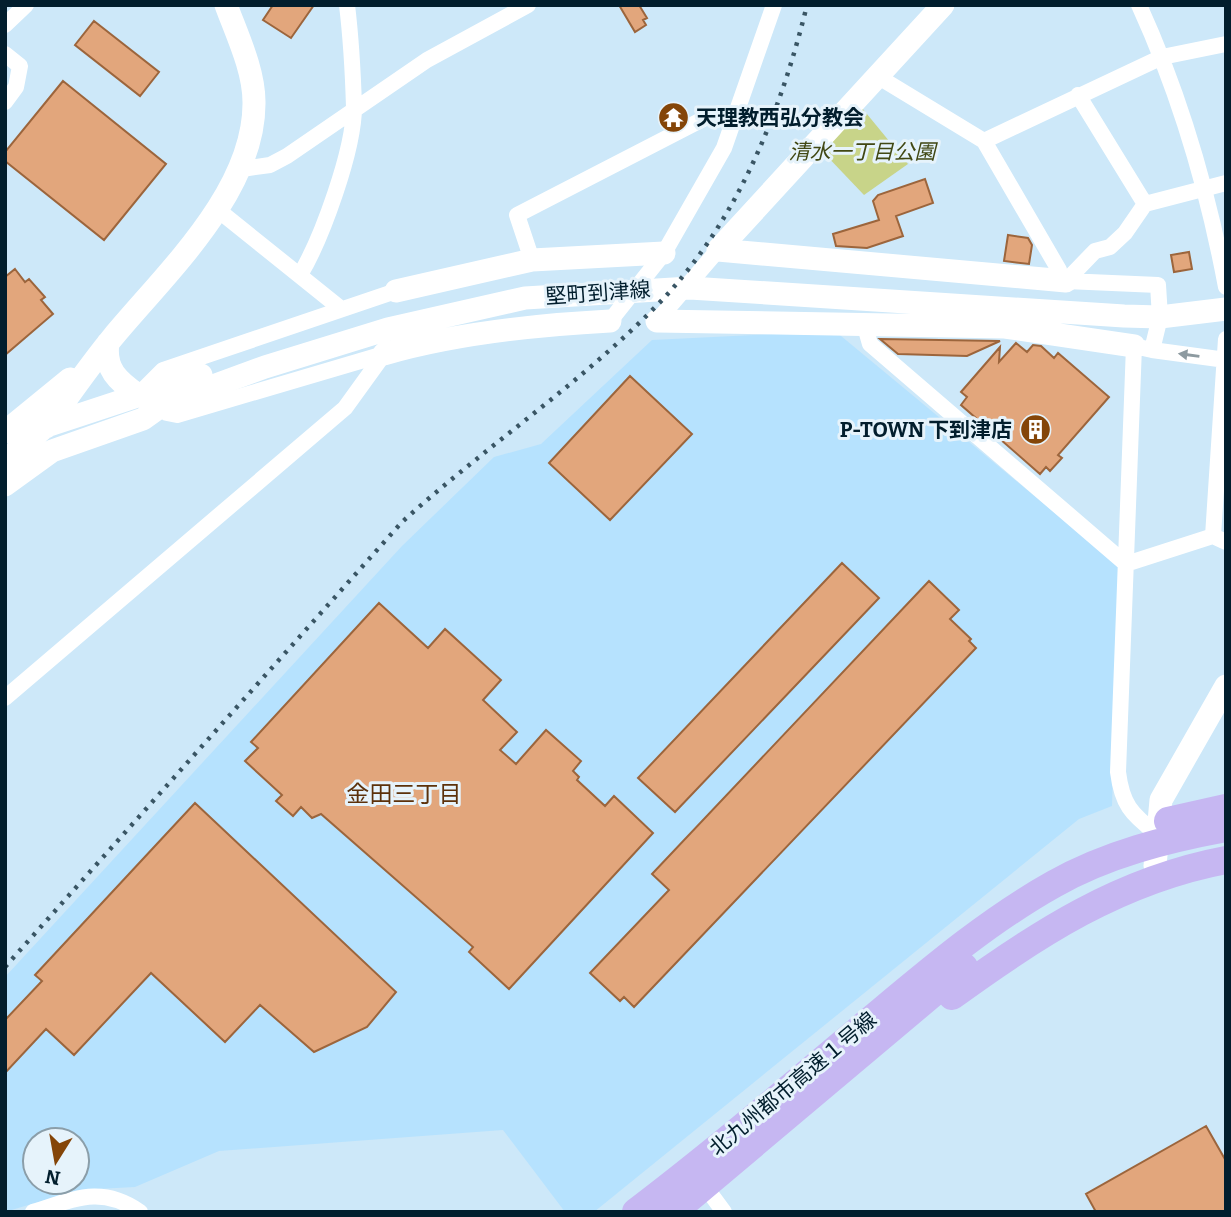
<svg xmlns="http://www.w3.org/2000/svg" width="1231" height="1217" font-family="Bitter,'Noto Sans JP',serif">
  <style>
    .built { fill: #b6e2fe; fill-rule: evenodd }
    .green { fill: #c8d489 }
    .building { fill: #e2a67c; stroke: #9c653c; stroke-width: 2 }
    .lines { fill: none; stroke-linecap: round; stroke-linejoin: round }
    .street { stroke: #fff; stroke-width: 16 }
    .secondary { stroke: #fff; stroke-width: 23 }
    .highway { stroke: #c6b7f2; stroke-width: 28 }
    .rail { stroke: #395564; stroke-width: 4.5; stroke-dasharray: 3.5 7; stroke-linecap: butt }
    .oneway { fill: #8d9aa0 }
    .labels { text-anchor: middle; dominant-baseline: central; stroke-width: 6; stroke-linejoin: round; paint-order: stroke }
    .poi-label { font-size: 21px; font-weight: bold; fill: #021e2d; stroke: #e6f3fb; text-anchor: start }
    .park-label { font-size: 21px; font-style: italic; fill: #414813; stroke: #e6f3fb }
    .street-label { font-size: 21px; fill: #021e2d; stroke: #e6f3fb }
    .neighbourhood-label { font-size: 23px; fill: #5c310a; stroke: #e6f3fb }
  </style>
  <rect width="100%" height="100%" fill="#cde8f9"/>
  <path class="built" d="M835 331 1119 566 1112 806 1079 819 594 1212H565L503 1130 219 1151 135 1187 78 1190 5 1212V977L402 546 494 457 541 444 652 340ZM35 1140H77V1182H35Z"/>
  <path class="green" d="M862 108 908 164 864 195 823 152Z"/>
  <path class="building" d="M273 5H314L291 38 263 20Z
    M619 5H639L647 18 643 20 646 25 635 32Z
    M94 21 159 72 140 96 75 45Z
    M63 81 166 164 104 240 5 161V152Z
    M925 179 933 203 896 216 903 236 867 248 836 246 833 234 879 220 873 201 878 195Z
    M1008 235 1028 238 1032 245 1029 264 1004 261Z
    M1189 252 1192 269 1174 272 1171 255Z
    M15 269 25 282 29 279 45 297 41 300 53 314 5 355V277Z
    M880 339 1000 341 967 356 898 354Z
    M1016 343 1027 352 1033 345 1041 346 1054 358 1058 353 1109 397 1058 455 1062 458 1050 471 1046 467 1040 474 961 405 967 397 961 392 1000 347 999 362Z
    M630 376 692 434 610 520 549 463Z
    M842 563 879 598 675 812 638 778Z
    M929 581 959 610 950 619 971 639 969 641 976 648 634 1007 624 997 620 1001 590 973 669 890 652 874Z
    M379 603 428 648 445 629 501 680 483 700 517 732 500 750 516 764 546 730 581 761 573 771 579 777 577 780 605 806 614 796 653 833 509 989 469 952 473 947 321 814 312 818 301 807 293 816 276 801 282 795 245 761 258 748 251 742Z
    M195 803 396 992 367 1027 314 1052 260 1005 225 1042 151 973 74 1055 46 1029 5 1073V1020L42 981 35 975Z
    M1206 1126 1226 1161V1212H1096L1086 1194Z"/>
  <g class="lines">
    <path class="street" d="M1139 5C1180 95 1208 191 1226 287
      M5 25 26 5
      M5 54 20 66 16 87 5 102
      M877 76 984 141 1059 270 1060 280
      M1078 95 1145 204
      M984 141 1162 57 1226 44
      M242 169 270 165 287 156 427 60 528 5
      M218 210 340 308
      M532 260 517 215 709 116
      M300 275C322 238 354 150 354 107 353 74 351 38 347 5
      M1066 281 1158 285 1160 317 1152 350 1134 346 1118 772C1122 804 1131 814 1156 833
      M1066 281 1095 251 1110 247 1125 233 1145 204 1226 183
      M610 321 664 253 724 148 774 5
      M657 321 718 250
      M864 323 870 344 1126 564
      M1152 350 1226 360
      M140 393 163 370 396 291
      M164 404 167 413 177 415 384 354
      M1213 536 1226 339
      M1126 564 1213 536 1226 542
      M5 698 345 408 384 354
      M710 1193 724 1212
      M33 1212C75 1199 101 1185 140 1212"/>
    <path class="secondary" d="M718 250 1066 281
      M718 250 943 5
      M396 291 532 260 664 253
      M657 321 1005 327 1134 346
      M108 343C104 369 118 381 138 395
      M384 354C456 333 535 325 610 321
      M46 427C68 397 89 366 113 337 167 272 255 191 254 102 254 70 237 35 226 5
      M5 432 70 379
      M5 461 46 426 201 375
      M5 485 52 451 143 419 164 404 265 367 388 329 525 298 690 288 1124 316 1160 317 1226 309
      M1155 866 1161 800 1226 686"/>
    <path class="highway" d="M1168 821 1226 808
      M952 996C1037 934 1120 880 1226 860
      M636 1212C715 1152 791 1087 867 1023 927 973 986 922 1054 884 1107 854 1167 839 1226 828
      M673 1212 964 967"/>
    <path class="rail" d="M5 967 402 522C487 445 585 381 664 298 739 217 781 111 807 5"/>
  </g>
  <defs><path id="oneway-solid" d="M-6-.8H1V-3.2L6.5 0L1 3.2V.8H-6Z" transform="scale(1.75)"/></defs>
  <use class="oneway" href="#oneway-solid" transform="translate(1189 355) rotate(-172)"/>
  <defs>
    <symbol id="temple-disc" viewBox="-11 -11 22 22"><circle r="9.5" fill="#844508" stroke="#e6f3fb"/><path d="M0-6L5-2H3V0L6.5 2.5H4V6H1.5V3h-3V6H-4V2.5H-6.5L-3 0V-2H-5Z" fill="#fff"/></symbol>
    <symbol id="building-disc" viewBox="-11 -11 22 22"><circle r="9.5" fill="#844508" stroke="#e6f3fb"/><path d="M-4-6H4V6H1V3H-1V6H-4ZM-2.5-4.3h1.7v1.8h-1.7ZM.8-4.3h1.7v1.8H.8ZM-2.5-1h1.7V.8h-1.7ZM.8-1h1.7V.8H.8Z" fill="#fff"/></symbol>
  </defs>
  <g fill-rule="evenodd">
    <use href="#temple-disc" x="656" y="100" width="35" height="35"/>
    <use href="#building-disc" x="1018" y="412" width="35" height="35"/>
  </g>
  <g class="labels">
    <g class="poi-label">
      <text x="696" y="118">天理教西弘分教会</text>
      <text x="1012" y="430" text-anchor="end">P-TOWN 下到津店</text>
    </g>
    <g class="park-label">
      <text x="862" y="152">清水一丁目公園</text>
    </g>
    <g class="street-label">
      <text transform="translate(598 293) rotate(-4)">堅町到津線</text>
      <text transform="translate(793 1084) rotate(-40)">北九州都市高速１号線</text>
    </g>
    <g class="neighbourhood-label">
      <text x="404" y="794">金田三丁目</text>
    </g>
  </g>
  <rect width="1231" height="1217" fill="none" stroke="#021e2d" stroke-width="14"/>
  <g transform="translate(56 1161) rotate(191)"><circle r="33" fill="#e6f3fb" stroke="#8b9ea9" stroke-width="2"/>
  <path d="M0-5L12 26L0 18L-12 26Z" fill="#844508"/>
  <text y="-10" font-size="19" font-weight="bold" text-anchor="middle" fill="#021e2d">N</text>
  </g>
</svg>
